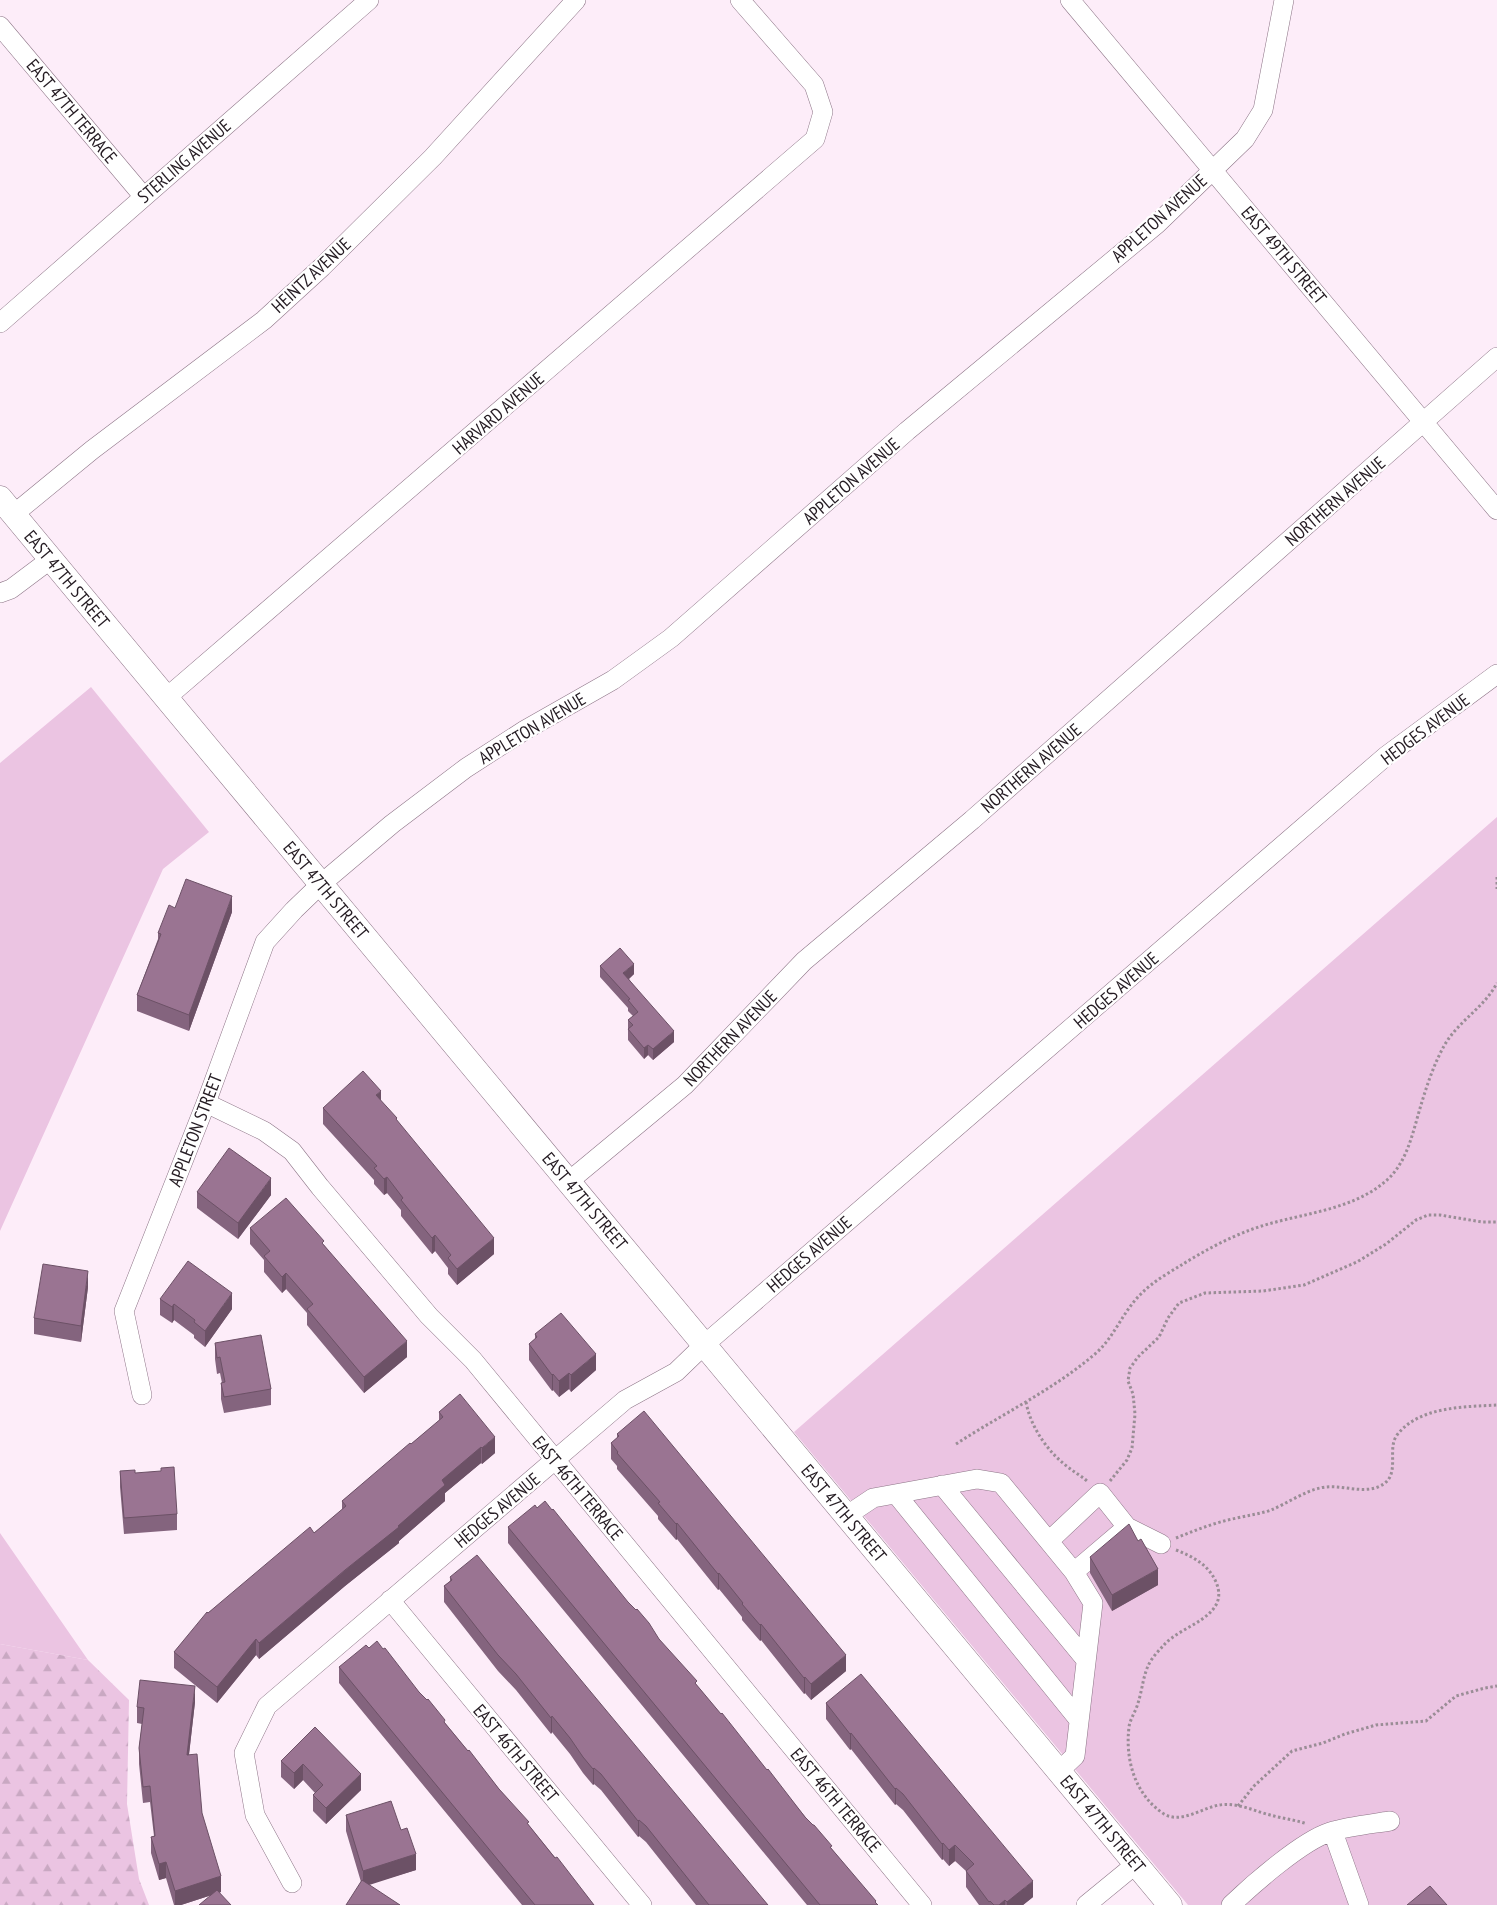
<svg xmlns="http://www.w3.org/2000/svg" width="1497" height="1905" font-family="'PT Sans Narrow',sans-serif">
  <style>
    .green { fill: #ebc4e2 }
    .forest { fill: url(#forest-firs) }
    .lines { fill: none; stroke-linecap: round; stroke-linejoin: round }
    .minor-casing { stroke: #8d7587; stroke-width: 20 }
    .major-casing { stroke: #8d7587; stroke-width: 25 }
    .path { stroke: #9a8d96; stroke-width: 3; stroke-dasharray: 2.5 2.5; stroke-linecap: butt }
    .minor { stroke: #fff; stroke-width: 19 }
    .major { stroke: #fff; stroke-width: 24 }
    .wall { fill: #84647e }
    .shaded-wall { fill: #6c5166 }
    .building { fill: #9a7492; stroke: #6c5166 }
    .labels { text-anchor: middle; dominant-baseline: central; stroke-width: 4.5; stroke-linejoin: round; paint-order: stroke }
    .street-label { font-size: 18px; fill: #241b22; stroke: #fff }
  </style>
  <defs>
    <pattern id="forest-firs" width="22" height="20" patternUnits="userSpaceOnUse" patternTransform="scale(1.25)"><rect width="22" height="20" fill="#ebc4e2"/><path d="M5 1l3.5 6h-7zM16 11l3.5 6h-7z" fill="#c9a8c2"/></pattern>
  </defs>
  <rect width="100%" height="100%" fill="#fdedf9"/>
  <path class="green" d="M91 687 209 832 163 869 0 1231V763Z
    M1497 817V1905H1188L794 1432Z
    M0 1533 88 1660 0 1644Z"/>
  <path class="forest" d="M0 1644 88 1660 129 1700 127 1804 139 1879 149 1905H0Z"/>
  <g class="lines">
    <defs>
      <path id="minor" d="M1070 0 1497 510
        M0 26 144 197
        M0 323 369 0
        M14 514 92 450 264 320 322 267 433 157 576 0
        M0 593 11 589 51 559
        M166 698 815 139 823 112 814 85 740 0
        M206 1103 264 1131 292 1151 320 1187 429 1316 473 1360 922 1905
        M568 1182 685 1085 804 961 972 820 1497 357
        M142 1395 124 1311 206 1103 265 942 294 910 321 884 392 824 466 768 525 730 613 680 671 638 907 431 1157 224 1245 139 1263 110 1284 0
        M942 1485 1086 1660
        M896 1494 1079 1720
        M846 1516 873 1498 977 1479 1001 1483 1074 1572 1093 1603 1075 1756 1059 1771
        M1127 1527 1161 1544
        M1049 1541 1100 1493 1127 1527 1074 1572
        M390 1600 642 1905
        M1333 1832 1359 1905
        M292 1883 255 1815 244 1753 267 1706 625 1400 676 1372 704 1345 1386 756 1497 674
        M1086 1905 1136 1864
        M1231 1905C1253 1884 1302 1841 1330 1832 1349 1826 1371 1824 1390 1821"/>
      <path id="major" d="M0 498 1170 1905"/>
    </defs>
    <use href="#minor" class="minor-casing"/>
    <use href="#major" class="major-casing"/>
    <path class="path" d="M1497 877V889
      M1026 1402C1031 1429 1050 1455 1072 1470 1077 1474 1083 1477 1088 1482
      M956 1444C1002 1414 1053 1390 1095 1354 1115 1337 1123 1310 1143 1292 1154 1281 1170 1272 1183 1264 1204 1251 1228 1238 1250 1230 1295 1213 1350 1213 1387 1180 1408 1161 1413 1131 1421 1105 1427 1085 1434 1064 1444 1046 1458 1021 1484 1008 1497 983
      M1110 1481 1127 1460 1132 1448 1135 1414 1133 1394 1128 1381 1130 1368 1138 1357 1159 1337 1168 1318 1179 1303 1205 1293 1263 1291 1304 1285 1357 1262 1386 1244 1416 1220 1428 1215H1440L1482 1222H1497
      M1176 1538C1196 1530 1216 1522 1237 1518 1249 1515 1260 1514 1271 1510 1286 1504 1305 1491 1320 1488 1339 1483 1362 1495 1380 1486 1402 1476 1386 1450 1397 1435 1419 1406 1465 1407 1497 1405
      M1176 1550C1193 1557 1208 1564 1216 1582 1231 1617 1181 1625 1164 1645 1158 1651 1151 1659 1148 1666 1143 1677 1142 1691 1138 1703 1136 1711 1130 1719 1129 1727 1125 1760 1135 1795 1164 1814 1181 1824 1202 1808 1219 1805 1238 1802 1256 1812 1274 1816 1285 1819 1296 1820 1307 1824
      M1238 1806 1254 1786 1292 1751 1323 1743 1345 1734 1376 1725 1426 1721 1456 1696 1485 1688 1497 1686"/>
    <use href="#minor" class="minor"/>
    <use href="#major" class="major"/>
  </g>
  <path class="wall" d="M175 908 232 912 189 1031 137 1011V995L158 939V933Z
    M600 966 634 974 629 979 674 1042 653 1060 648 1055 644 1059 628 1040V1020L633 1016 628 1011V1008L600 977Z
    M381 1101 397 1121 494 1254 457 1285 448 1274V1268L435 1251 432 1254 401 1216V1210L387 1193 384 1195 374 1184V1180L323 1124V1108Z
    M197 1192 271 1195 238 1239 197 1208Z
    M250 1228 324 1245 407 1357 364 1393 307 1325V1313L286 1289 282 1293 264 1272V1260L250 1244Z
    M88 1287 81 1342 34 1334V1318Z
    M160 1299 232 1309 205 1347 194 1338V1335L174 1320 172 1323 160 1315Z
    M535 1334 596 1370 571 1392 569 1389 559 1397 553 1390 552 1391 529 1360V1344L535 1339Z
    M215 1343 271 1389V1405L224 1413 221 1399V1383H222L220 1373 217 1374 215 1359Z
    M439 1412 495 1453 482 1464 481 1463 445 1493V1501L399 1541V1543L345 1586 259 1659 256 1655 217 1703 174 1668V1652L208 1613 314 1533 342 1510V1501L439 1421Z
    M617 1434 846 1671 811 1700 805 1693 804 1694 761 1640 760 1641 742 1620V1617L719 1589 718 1590 677 1539 676 1540 658 1519V1516L617 1469V1466L611 1459V1443L617 1438Z
    M120 1471 135 1473 177 1514V1530L124 1534 120 1487Z
    M508 1527 628 1602 878 1905H807L508 1543Z
    M1090 1557 1158 1585 1112 1611 1090 1573Z
    M450 1577 768 1905H696L646 1842 639 1836 638 1837 601 1790 594 1784 593 1785 583 1773 570 1754 552 1732 551 1734 516 1690 498 1671 444 1602V1586L450 1581Z
    M369 1648 419 1692 445 1723 594 1905H522L339 1683V1667Z
    M195 1702 189 1755 202 1813 221 1892 181 1905H174L166 1878 159 1880 151 1853V1837L154 1836 150 1802 143 1803 139 1764V1748L142 1724 137 1723V1707Z
    M826 1703 1033 1897 1023 1905H979L966 1887V1871L955 1861 949 1866 943 1859 942 1860 903 1810 896 1804 895 1805 851 1749 850 1750 826 1719Z
    M315 1727 361 1790 326 1824 313 1811V1795L315 1793 303 1780 294 1789 281 1777V1761Z
    M346 1815 401 1830 416 1870 369 1884 361 1882 346 1831Z"/>
  <path class="shaded-wall" d="M232 896V912L189 1031V1015Z
    M634 964V974L623 984V973Z
    M674 1031V1042L653 1060V1049Z
    M648 1045V1055L644 1059V1048Z
    M381 1091V1107L376 1095Z
    M387 1177V1193L384 1195V1179Z
    M271 1178V1195L238 1239V1223Z
    M435 1235V1251L432 1254V1238Z
    M494 1238V1254L457 1285V1269Z
    M88 1271V1287L81 1342V1326Z
    M286 1273V1289L282 1293V1277Z
    M232 1293V1309L205 1347V1331Z
    M174 1304V1320L172 1323V1307Z
    M407 1341V1357L364 1393V1377Z
    M596 1354V1370L571 1392V1375Z
    M569 1373V1389L559 1397V1381Z
    M553 1374V1390L552 1391V1375Z
    M495 1437V1453L482 1464V1448Z
    M481 1447V1463L445 1493V1501L399 1541V1543L345 1586 259 1659V1643L398 1526 442 1480Z
    M677 1523V1539L676 1540V1524Z
    M1158 1569V1585L1112 1611V1595Z
    M719 1573V1589L718 1590V1574Z
    M761 1624V1640L760 1641V1625Z
    M256 1639V1655L217 1703V1687Z
    M846 1655V1671L811 1700V1684Z
    M805 1677V1693L804 1694V1678Z
    M195 1686V1702L187 1771V1755Z
    M552 1716V1732L551 1734V1718Z
    M851 1733V1749L850 1750V1734Z
    M303 1764V1780L294 1789V1773Z
    M594 1768V1784L593 1785V1769Z
    M361 1774V1790L326 1824V1808Z
    M896 1788V1804L895 1805V1789Z
    M639 1820V1836L638 1837V1821Z
    M943 1843V1859L942 1860V1844Z
    M955 1845V1861L949 1866V1850Z
    M416 1854V1870L363 1887V1871Z
    M166 1862V1878L159 1880V1864Z
    M221 1876V1892L181 1905H175V1891Z
    M1033 1881V1897L1023 1905H1007V1902Z
    M1005 1900V1905H999Z"/>
  <path class="building" d="M186 879 232 896 189 1015 137 995 161 934 158 933 169 905 175 908Z
    M620 948 634 964 623 973 674 1031 653 1049 648 1045 644 1048 628 1029 633 1025 628 1020 638 1012 628 1000 630 999 600 966Z
    M363 1071 381 1091 376 1095 397 1118 396 1119 494 1238 457 1269 448 1258 451 1255 435 1235 432 1238 422 1226 401 1200 403 1198 387 1177 384 1179 374 1168 377 1166 323 1108Z
    M229 1148 271 1178 238 1223 197 1192Z
    M286 1198 324 1241 322 1243 407 1341 364 1377 307 1309 313 1304 286 1273 282 1277 264 1256 270 1251 250 1228Z
    M188 1261 232 1293 205 1331 194 1322 195 1320 174 1304 172 1307 160 1299Z
    M43 1264 88 1271 81 1326 34 1318Z
    M561 1313 596 1354 571 1375 569 1373 559 1381 553 1374 552 1375 529 1344 537 1337 535 1334Z
    M261 1335 271 1389 224 1397 221 1383 225 1382 220 1357 217 1358 215 1343Z
    M460 1394 495 1437 482 1448 481 1447 442 1480 445 1485 398 1526 399 1527 345 1570 259 1643 256 1639 217 1687 174 1652 207 1612 208 1613 310 1527 314 1533 346 1506 342 1501 410 1443 411 1444 443 1417 439 1412Z
    M644 1411 846 1655 811 1684 805 1677 804 1678 761 1624 760 1625 742 1604 743 1603 719 1573 718 1574 677 1523 676 1524 658 1503 660 1502 617 1453 618 1452 611 1443 619 1436 617 1434Z
    M174 1467 177 1514 124 1518 120 1471 135 1470V1473L161 1471V1468Z
    M545 1501 552 1510 553 1509 628 1602 636 1610 637 1609 649 1623 659 1639 697 1681 695 1683 721 1714 722 1713 767 1770 768 1769 805 1817 813 1825H814L832 1846 830 1847 836 1854 876 1901 875 1902 878 1905H820L508 1527 535 1505 537 1508Z
    M1129 1524 1138 1541 1141 1539 1158 1569 1112 1595 1090 1557Z
    M477 1555 768 1905H709L646 1826 639 1820 638 1821 601 1774 594 1768 593 1769 583 1757 570 1738 552 1716 551 1718 516 1674 498 1655 444 1586 452 1580 450 1577Z
    M377 1641 383 1649 385 1648 419 1692 427 1700 428 1699 445 1720 444 1722 468 1751 469 1750 499 1789 529 1822 527 1823 555 1858 557 1857 594 1905H535L339 1667 366 1645 369 1648Z
    M861 1674 1033 1881 1007 1902 1005 1900 999 1905H994L990 1901 989 1902 966 1871 974 1864 955 1845 949 1850 943 1843 942 1844 903 1794 896 1788 895 1789 851 1733 850 1734 826 1703Z
    M140 1680 195 1686 187 1755 197 1754 202 1813 221 1876 175 1891 166 1862 159 1864 151 1837 155 1836 150 1786 143 1787 139 1748 144 1708 137 1707Z
    M315 1727 361 1774 326 1808 313 1795 323 1785 303 1764 294 1773 281 1761Z
    M391 1801 401 1830 407 1828 416 1854 363 1871 346 1815Z
    M362 1880 400 1905H346Z
    M1430 1886 1447 1905H1407Z
    M217 1890 231 1905H199Z"/>
  <g class="labels">
    <g class="street-label">
      <text transform="translate(72 111) rotate(50)">EAST 47TH TERRACE</text>
      <text transform="translate(184 161) rotate(-41)">STERLING AVENUE</text>
      <text transform="translate(1159 218) rotate(-42)">APPLETON AVENUE</text>
      <text transform="translate(1284 255) rotate(50)">EAST 49TH STREET</text>
      <text transform="translate(311 275) rotate(-43)">HEINTZ AVENUE</text>
      <text transform="translate(498 413) rotate(-41)">HARVARD AVENUE</text>
      <text transform="translate(851 481) rotate(-41)">APPLETON AVENUE</text>
      <text transform="translate(1335 501) rotate(-41)">NORTHERN AVENUE</text>
      <text transform="translate(67 579) rotate(50)">EAST 47TH STREET</text>
      <text transform="translate(532 728) rotate(-31)">APPLETON AVENUE</text>
      <text transform="translate(1425 729) rotate(-37)">HEDGES AVENUE</text>
      <text transform="translate(1031 768) rotate(-41)">NORTHERN AVENUE</text>
      <text transform="translate(326 890) rotate(50)">EAST 47TH STREET</text>
      <text transform="translate(1116 990) rotate(-41)">HEDGES AVENUE</text>
      <text transform="translate(730 1038) rotate(-46)">NORTHERN AVENUE</text>
      <text transform="translate(195 1130) rotate(-69)">APPLETON STREET</text>
      <text transform="translate(585 1201) rotate(50)">EAST 47TH STREET</text>
      <text transform="translate(809 1254) rotate(-41)">HEDGES AVENUE</text>
      <text transform="translate(578 1488) rotate(50)">EAST 46TH TERRACE</text>
      <text transform="translate(497 1510) rotate(-40)">HEDGES AVENUE</text>
      <text transform="translate(844 1513) rotate(50)">EAST 47TH STREET</text>
      <text transform="translate(516 1753) rotate(50)">EAST 46TH STREET</text>
      <text transform="translate(836 1800) rotate(50)">EAST 46TH TERRACE</text>
      <text transform="translate(1103 1824) rotate(50)">EAST 47TH STREET</text>
    </g>
  </g>
</svg>
